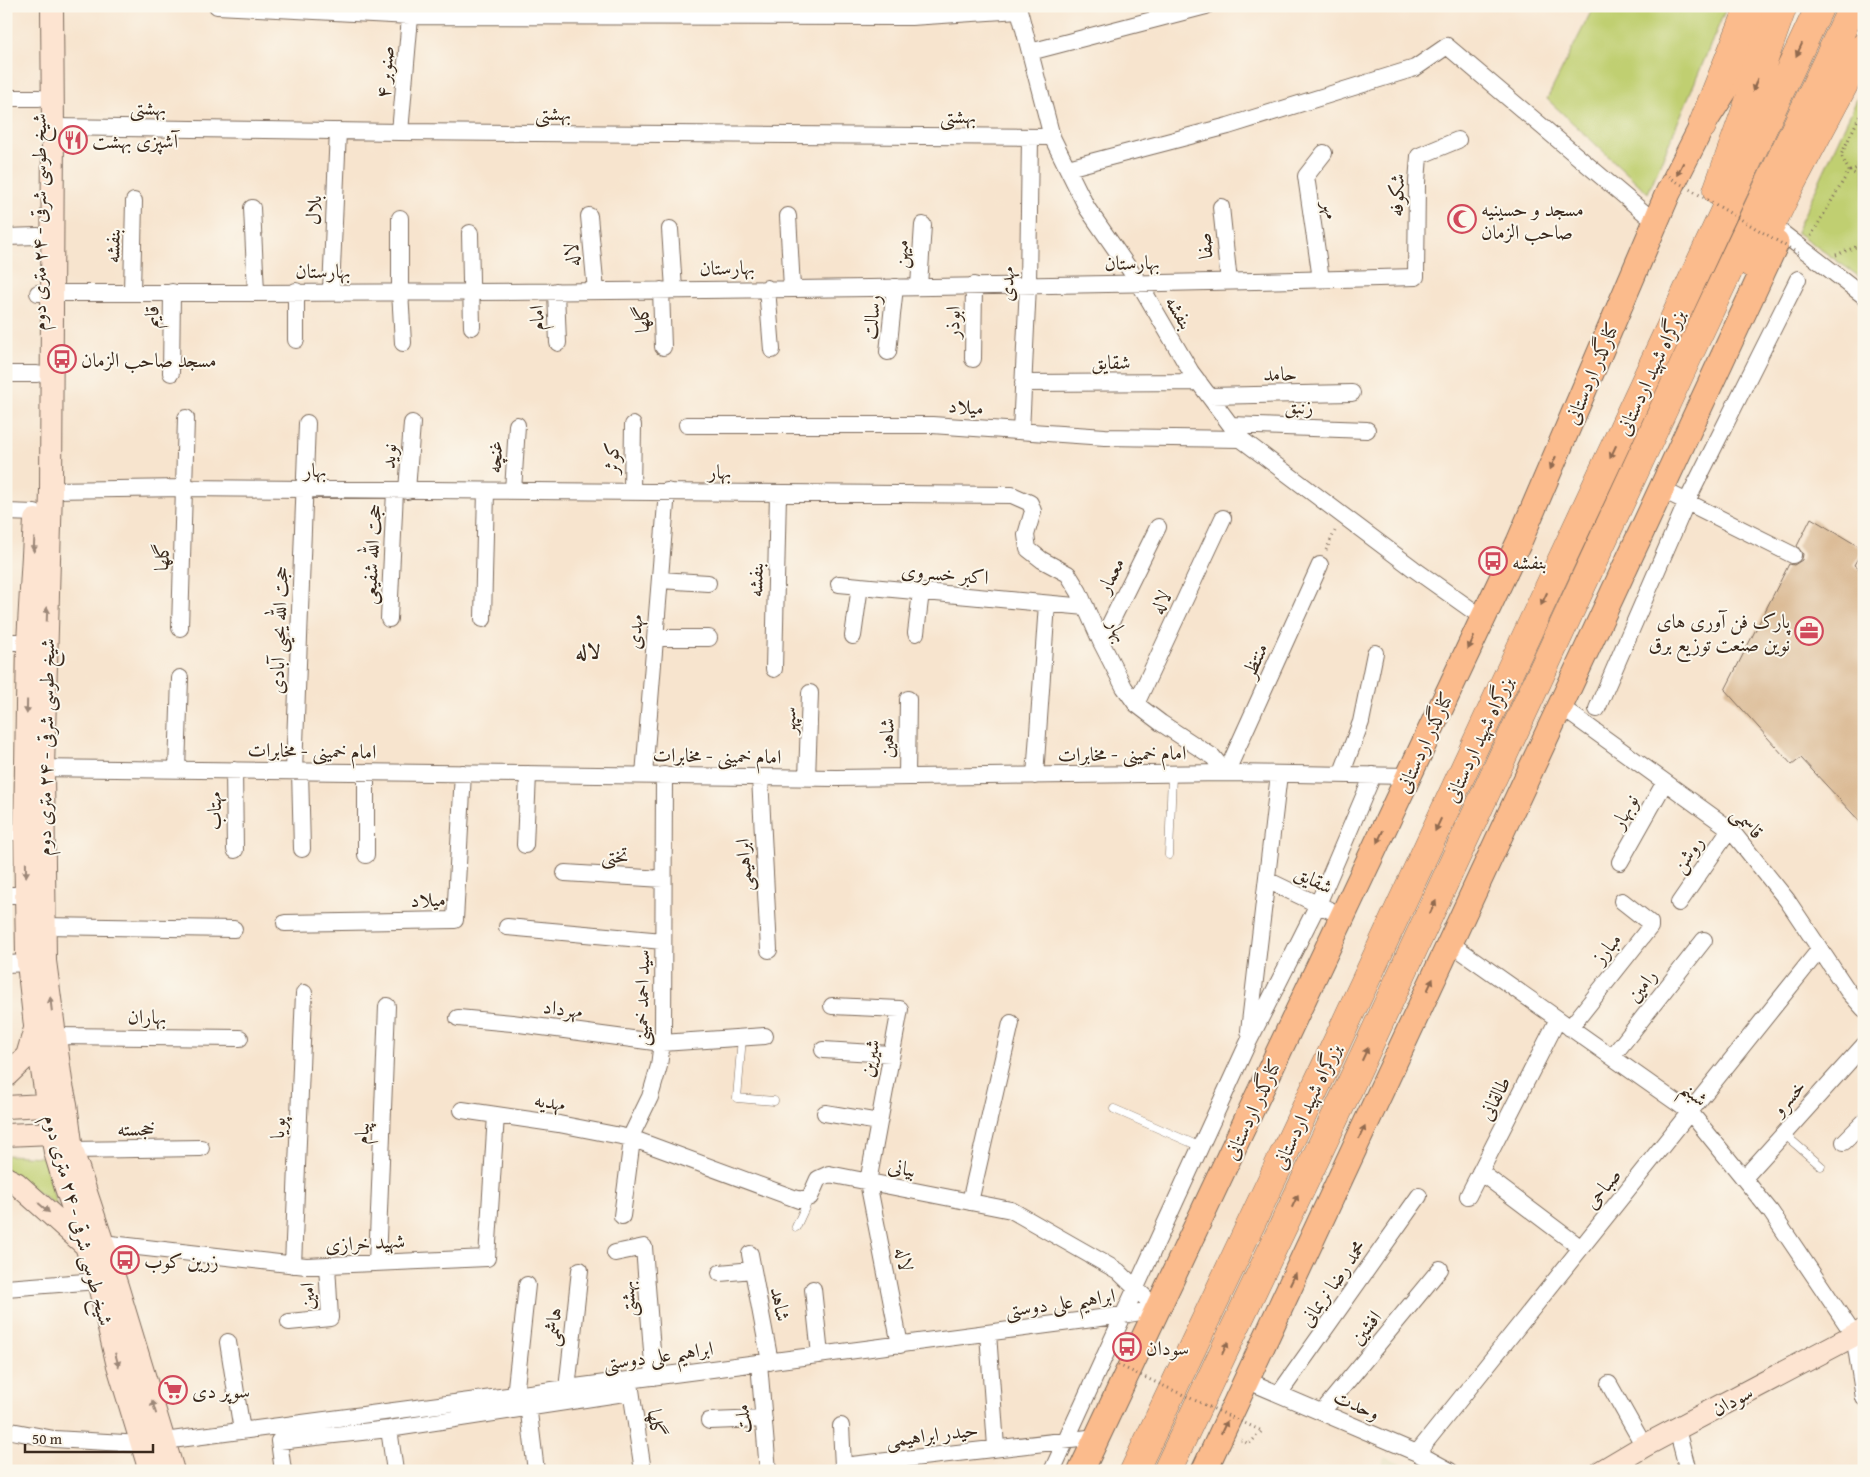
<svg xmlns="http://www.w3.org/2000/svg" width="1870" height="1477" font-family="'Gentium Book Plus',Amiri,serif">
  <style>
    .built { fill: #e3dbba }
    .green { fill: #c0cf71; stroke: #7e7c48 }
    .building { fill: #dbbb96 }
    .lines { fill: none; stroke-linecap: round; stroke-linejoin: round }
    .lane-casing { stroke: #7d6b5c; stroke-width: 9 }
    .street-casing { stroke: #7d6b5c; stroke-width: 18 }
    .secondary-casing { stroke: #7d6b5c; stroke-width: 24 }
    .primary-casing { stroke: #7d6b5c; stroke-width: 27 }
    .highway-casing { stroke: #7d6b5c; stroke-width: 29 }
    .path { stroke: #7d6b5c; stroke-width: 3; stroke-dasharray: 1 4; stroke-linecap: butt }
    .lane { stroke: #fff; stroke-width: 8 }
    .street { stroke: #fff; stroke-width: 16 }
    .secondary { stroke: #fde4d1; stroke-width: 22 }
    .primary { stroke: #fbbb8c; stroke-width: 25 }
    .highway { stroke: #fbbb8c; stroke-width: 28 }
    .path-bridge { stroke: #7d6b5c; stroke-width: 3; stroke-dasharray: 1 4; stroke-linecap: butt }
    .oneway { fill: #916b50 }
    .oneway2 { fill: #9c8778 }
    .labels { text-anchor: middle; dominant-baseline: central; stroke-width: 4; stroke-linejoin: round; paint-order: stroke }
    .street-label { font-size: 20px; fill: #3b2a1e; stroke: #fbf7ec }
    .poi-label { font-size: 20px; fill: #3b2a1e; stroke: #fbf7ec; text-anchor: start }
    .neighbourhood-label { font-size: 21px; font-weight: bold; fill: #3b2a1e; stroke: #fbf7ec }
  </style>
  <rect width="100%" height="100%" fill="#fbf7ec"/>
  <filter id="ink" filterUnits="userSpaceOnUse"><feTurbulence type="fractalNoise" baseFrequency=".02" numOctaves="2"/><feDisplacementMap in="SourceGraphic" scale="10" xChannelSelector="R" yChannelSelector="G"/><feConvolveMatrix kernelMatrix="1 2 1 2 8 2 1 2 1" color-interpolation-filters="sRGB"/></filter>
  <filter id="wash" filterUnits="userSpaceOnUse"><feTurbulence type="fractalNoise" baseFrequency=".0096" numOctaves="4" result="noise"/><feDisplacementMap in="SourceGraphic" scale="20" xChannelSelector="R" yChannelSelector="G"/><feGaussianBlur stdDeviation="1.12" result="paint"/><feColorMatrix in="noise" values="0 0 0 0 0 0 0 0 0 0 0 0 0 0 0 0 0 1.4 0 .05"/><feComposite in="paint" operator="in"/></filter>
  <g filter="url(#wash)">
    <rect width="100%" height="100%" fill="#f7e4ce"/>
    <path class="built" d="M1385 1457 1416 1471H1379Z"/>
    <path class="green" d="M1594 6H1727L1648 193 1547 99Z
      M1864 84V280L1796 232Z
      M6 1155 43 1157 57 1206 6 1170Z"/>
    <g id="blocks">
      <path class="building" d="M1811 518 1863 549 1854 565 1864 573V826L1801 758 1792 765 1725 690 1789 564 1794 565 1802 560 1803 554 1797 546Z"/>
    </g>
  </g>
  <g filter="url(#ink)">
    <use href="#blocks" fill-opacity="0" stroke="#7d6b5c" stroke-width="1"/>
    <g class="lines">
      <defs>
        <path id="lane" d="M1169 855 1172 774
          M742 1037 737 1098 774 1101
          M1114 1109 1201 1147
          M1784 1134 1821 1166
          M796 1227 809 1199"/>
        <path id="street" d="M217 6 410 16 911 17 1019 10
          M1018 6 1052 137 1087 208 1139 283 1191 372 1241 439 1414 569 1483 618
          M1030 52 1206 6
          M6 98H39
          M53 127 400 132 1052 137
          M400 132 411 6
          M1068 168 1228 126 1415 68 1447 46 1655 222
          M1221 207 1229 282
          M252 208 256 292
          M589 216 596 291
          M788 216 792 288
          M400 218V291L403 343
          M670 229 674 289
          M1781 232 1864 296
          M470 233 472 327
          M6 237 38 236
          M1321 279 1306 176 1324 153
          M919 286 923 225
          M767 288 772 350
          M661 290 663 347
          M296 291V340
          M331 291 338 131
          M556 291 558 343
          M132 292 134 201
          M38 293C498 294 957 289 1416 277L1417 182 1419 156 1458 140
          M888 352 895 287
          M973 359 974 285
          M171 373 172 292
          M6 374H37
          M1023 383 1199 382
          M1209 396 1352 393
          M687 425H932L1105 437 1241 439
          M1231 425 1367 430
          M1021 431 1028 285 1030 137
          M1661 489 1793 555
          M51 490 185 488 1012 495 1030 503 1033 511 1026 535 1028 549 1042 560 1068 574 1079 592 1101 642 1124 687 1136 704 1161 723 1213 757 1226 773 1320 565
          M407 491 412 423
          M513 491 517 425
          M632 491 633 425
          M6 512 35 513
          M660 580 708 583
          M839 584 1086 607
          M389 619 395 491
          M483 619 486 491
          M180 628 186 418
          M916 633 921 592
          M853 636 860 586
          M655 638H709
          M6 642H28
          M1101 642 1158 527
          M774 669 778 493
          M1136 704 1223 518
          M1560 706 1730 829 1787 900 1848 991 1864 1009
          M1597 709 1687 501 1798 279
          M33 768 836 778 1226 773 1409 776
          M177 770 180 678
          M234 770 235 850
          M294 771 307 423
          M300 771 302 849
          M366 772V855
          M644 775 667 491
          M1341 775 1361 722 1375 653
          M1035 776 1047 604
          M760 777 769 950
          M907 777 908 699
          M807 778 810 693
          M6 832H25
          M525 845 528 774
          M1620 862 1665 782
          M565 873 663 879
          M1267 880 1342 916
          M6 895H26
          M1679 903 1730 829
          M285 923 455 920 463 773
          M44 926 234 929
          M507 927 663 941
          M1450 943 1690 1112 1771 1212 1854 1335 1864 1398
          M6 964 28 963
          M832 1006 900 1009 868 1182 900 1345
          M458 1018 512 1023 662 1043 765 1036
          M1570 1028 1650 927V923L1622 901
          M1249 1031 1279 774
          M55 1036 240 1038
          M823 1050 891 1054
          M1612 1057 1704 940
          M462 1110 559 1124 631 1138 799 1200 810 1197 818 1179 829 1174 1011 1210 1118 1271 1157 1309
          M825 1113 879 1122
          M1844 1142 1864 1122
          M72 1150 201 1148
          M1480 1172 1581 1248
          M1744 1178 1864 1045
          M1468 1196 1558 1019
          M970 1202 1011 1023
          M622 1216 633 1132 650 1097 659 1066 663 1034 664 775
          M102 1243 306 1266 487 1258 496 1115
          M615 1253 644 1247 654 1377
          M750 1254 770 1362
          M377 1263 387 1006
          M293 1265 304 993
          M720 1273 753 1270
          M6 1288 98 1281
          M813 1289 820 1355
          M289 1322 330 1318 327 1265
          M988 1333 996 1447
          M228 1342 242 1431
          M759 1363 768 1471
          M1246 1380 1417 1453 1450 1471
          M630 1383 643 1471
          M1609 1384 1644 1446
          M567 1389 580 1270
          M1279 1394 1419 1196
          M515 1396 527 1285
          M527 1396 536 1471
          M1322 1412 1440 1269
          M709 1421 764 1419
          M841 1426 843 1466 1097 1437
          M389 1429 395 1471
          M1677 1429 1688 1471
          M6 1430 54 1439 142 1444
          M164 1441 1123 1315 1157 1309
          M1417 1453 1820 949
          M283 1471 279 1441 389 1429 631 1392
          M1052 1471 1247 1045 1318 904 1373 775"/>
        <path id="secondary" d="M52 6 53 127 51 490 43 768 45 961 61 1081 66 1104 72 1150 117 1286 173 1471
          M35 520 28 642 25 832 27 954 35 1026 55 1152 65 1185 98 1281 117 1362 150 1471
          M6 1076 27 1056 34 1032
          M6 1107 63 1104
          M6 1135 52 1133 67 1129
          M6 1178 16 1183 83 1243
          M1602 1471 1644 1446 1864 1330"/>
        <path id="primary" d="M1081 1471 1519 542 1668 193 1702 126 1774 13
          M1204 1471 1776 243"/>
        <path id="highway" d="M1702 126 1750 6
          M1717 191 1783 6
          M1752 264 1790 186 1864 47
          M1134 1471 1327 1063 1820 6
          M1167 1471 1355 1075 1684 365 1853 6"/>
      </defs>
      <use href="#lane" class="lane-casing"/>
      <use href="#street" class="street-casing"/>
      <use href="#secondary" class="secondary-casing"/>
      <use href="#primary" class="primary-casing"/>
      <use href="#highway" class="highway-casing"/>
      <path class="path" d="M1849 171 1864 178
        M1850 171 1864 165
        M1811 236 1849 171 1841 155 1864 107
        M1858 246 1864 243
        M1836 255 1858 246 1864 251
        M1326 550 1336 529
        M1241 1440 1249 1444 1262 1431"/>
      <use href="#lane" class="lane"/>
      <use href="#street" class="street"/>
      <use href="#secondary" class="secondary"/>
      <use href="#primary" class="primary"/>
      <use href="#highway" class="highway"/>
      <path class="path-bridge" d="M1664 174 1801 255
        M1118 1365 1262 1431"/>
    </g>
    <defs><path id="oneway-solid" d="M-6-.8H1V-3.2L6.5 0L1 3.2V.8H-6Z" transform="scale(1.25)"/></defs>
    <g class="oneway">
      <use href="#oneway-solid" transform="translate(1799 50) rotate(115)"/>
      <use href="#oneway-solid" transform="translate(1755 85) rotate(110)"/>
      <use href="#oneway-solid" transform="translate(1680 169) rotate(117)"/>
      <use href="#oneway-solid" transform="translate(1613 452) rotate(115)"/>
      <use href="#oneway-solid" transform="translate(1553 463) rotate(113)"/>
      <use href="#oneway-solid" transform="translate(1544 599) rotate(115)"/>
      <use href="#oneway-solid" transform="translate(1471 643) rotate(115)"/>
      <use href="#oneway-solid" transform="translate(1438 825) rotate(115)"/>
      <use href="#oneway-solid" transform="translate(1380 837) rotate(115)"/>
      <use href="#oneway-solid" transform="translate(1433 907) rotate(-65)"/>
      <use href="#oneway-solid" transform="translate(1430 985) rotate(-65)"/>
      <use href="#oneway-solid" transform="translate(1365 1054) rotate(-65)"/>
      <use href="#oneway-solid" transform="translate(1362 1132) rotate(-65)"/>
      <use href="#oneway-solid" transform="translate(1295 1201) rotate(-65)"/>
      <use href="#oneway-solid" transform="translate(1293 1279) rotate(-65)"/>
      <use href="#oneway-solid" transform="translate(1225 1348) rotate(-65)"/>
      <use href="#oneway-solid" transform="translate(1224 1427) rotate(-65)"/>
    </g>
    <g class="oneway2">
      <use href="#oneway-solid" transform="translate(34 545) rotate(93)"/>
      <use href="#oneway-solid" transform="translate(47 614) rotate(-88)"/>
      <use href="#oneway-solid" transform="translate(27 707) rotate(91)"/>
      <use href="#oneway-solid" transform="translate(26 870) rotate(89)"/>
      <use href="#oneway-solid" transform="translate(51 1004) rotate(-97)"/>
      <use href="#oneway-solid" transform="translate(44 1208) rotate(41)"/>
      <use href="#oneway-solid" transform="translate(117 1360) rotate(75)"/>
      <use href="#oneway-solid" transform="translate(154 1407) rotate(-107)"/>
    </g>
  </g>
  <defs>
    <symbol id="restaurant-ring" viewBox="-11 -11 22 22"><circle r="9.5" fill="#fbf7ec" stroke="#d1495b" stroke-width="1.5"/><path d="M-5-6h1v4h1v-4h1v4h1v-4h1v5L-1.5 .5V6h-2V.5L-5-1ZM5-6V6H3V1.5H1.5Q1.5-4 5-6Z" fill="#d1495b"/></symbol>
    <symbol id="mosque-ring" viewBox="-11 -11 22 22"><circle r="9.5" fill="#fbf7ec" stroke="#d1495b" stroke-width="1.5"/><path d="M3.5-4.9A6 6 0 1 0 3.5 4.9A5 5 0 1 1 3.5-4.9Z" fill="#d1495b"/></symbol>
    <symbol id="bus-ring" viewBox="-11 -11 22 22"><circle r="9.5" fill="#fbf7ec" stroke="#d1495b" stroke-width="1.5"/><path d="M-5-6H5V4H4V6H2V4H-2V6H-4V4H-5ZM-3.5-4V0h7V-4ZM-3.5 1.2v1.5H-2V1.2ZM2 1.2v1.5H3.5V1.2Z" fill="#d1495b"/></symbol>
    <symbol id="office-ring" viewBox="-11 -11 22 22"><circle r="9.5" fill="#fbf7ec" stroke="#d1495b" stroke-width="1.5"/><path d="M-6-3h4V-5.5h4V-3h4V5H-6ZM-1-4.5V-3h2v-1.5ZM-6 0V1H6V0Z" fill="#d1495b"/></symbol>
    <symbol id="supermarket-ring" viewBox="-11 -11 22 22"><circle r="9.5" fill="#fbf7ec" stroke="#d1495b" stroke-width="1.5"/><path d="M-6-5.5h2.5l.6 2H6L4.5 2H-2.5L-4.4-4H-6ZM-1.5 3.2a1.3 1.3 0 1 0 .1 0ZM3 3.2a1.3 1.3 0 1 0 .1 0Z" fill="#d1495b"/></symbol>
  </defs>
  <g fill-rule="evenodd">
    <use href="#restaurant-ring" x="57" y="124" width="32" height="32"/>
    <use href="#mosque-ring" x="1446" y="203" width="32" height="32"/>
    <use href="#bus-ring" x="46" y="343" width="32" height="32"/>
    <use href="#bus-ring" x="1477" y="545" width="32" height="32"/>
    <use href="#office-ring" x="1793" y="615" width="32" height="32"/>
    <use href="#bus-ring" x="109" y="1244" width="32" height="32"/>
    <use href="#bus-ring" x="1111" y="1331" width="32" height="32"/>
    <use href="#supermarket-ring" x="157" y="1374" width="32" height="32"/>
  </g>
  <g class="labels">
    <g class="street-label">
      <text transform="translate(384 72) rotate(-85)">صنوبر ۴</text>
      <text transform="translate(148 107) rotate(1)">بهشتی</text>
      <text x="553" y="112">بهشتی</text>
      <text x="958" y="115">بهشتی</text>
      <text transform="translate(1396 195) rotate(-88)">شکوفه</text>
      <text transform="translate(313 210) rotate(-87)">بلال</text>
      <text transform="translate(1332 210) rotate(82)">مهر</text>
      <text transform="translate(38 222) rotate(-90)">شیخ طوسی شرقی - ۲۴ متری دوم</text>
      <text transform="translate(112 246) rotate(-89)">بنفشه</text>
      <text transform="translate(1204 246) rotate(-96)">صفا</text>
      <text transform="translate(900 254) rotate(-86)">میهن</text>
      <text transform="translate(571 255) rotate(-95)">لاله</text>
      <text transform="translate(1132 262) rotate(-1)">بهارستان</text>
      <text transform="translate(727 267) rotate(-1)">بهارستان</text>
      <text x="323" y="270">بهارستان</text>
      <text transform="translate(1006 284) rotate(-88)">مهدی</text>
      <text transform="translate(1180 312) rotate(59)">بنفشه</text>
      <text transform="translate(151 317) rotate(-89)">قایم</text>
      <text transform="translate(871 317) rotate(-84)">رسالت</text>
      <text transform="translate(536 318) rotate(-92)">امام</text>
      <text transform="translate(641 319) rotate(-92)">گلها</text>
      <text transform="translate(952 322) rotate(-89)">ابوذر</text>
      <text x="1111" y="361">شقایق</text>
      <text transform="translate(1650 372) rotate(-65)">بزرگراه شهید اردستانی</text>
      <text transform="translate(1280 373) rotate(-1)">حامد</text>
      <text transform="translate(1591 373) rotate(-67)">کنارگذر اردستانی</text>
      <text transform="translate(966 406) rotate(4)">میلاد</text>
      <text transform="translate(1299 406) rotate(2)">زنبق</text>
      <text transform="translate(388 456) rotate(-86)">نوید</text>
      <text transform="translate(494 457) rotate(-87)">غنچه</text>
      <text transform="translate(611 458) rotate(-89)">کوثر</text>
      <text x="315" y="469">بهار</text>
      <text transform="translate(720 471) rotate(1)">بهار</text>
      <text transform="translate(371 554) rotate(-87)">حجت الله شفیعی</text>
      <text transform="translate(161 557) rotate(-88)">گلها</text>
      <text transform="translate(945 573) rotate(5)">اکبر خسروی</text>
      <text transform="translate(1110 575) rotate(-63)">معمار</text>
      <text transform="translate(755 580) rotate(-89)">بنفشه</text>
      <text transform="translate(1160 602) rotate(-65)">لاله</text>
      <text transform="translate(278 630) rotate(-88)">حجت الله یحیی آبادی</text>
      <text transform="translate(1119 630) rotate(65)">بهار</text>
      <text transform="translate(634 632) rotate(-86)">مهدی</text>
      <text transform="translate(1254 660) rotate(-66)">منتظر</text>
      <text transform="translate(788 720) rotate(-88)">سپهر</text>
      <text transform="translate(886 738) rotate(-89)">شاهین</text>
      <text transform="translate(1478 739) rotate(-65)">بزرگراه شهید اردستانی</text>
      <text transform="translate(1424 742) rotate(-65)">کنارگذر اردستانی</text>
      <text transform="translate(45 747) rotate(-89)">شیخ طوسی شرقی - ۲۴ متری دوم</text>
      <text transform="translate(312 750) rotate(1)">امام خمینی - مخابرات</text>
      <text transform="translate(1122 753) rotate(-1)">امام خمینی - مخابرات</text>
      <text transform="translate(717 755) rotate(1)">امام خمینی - مخابرات</text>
      <text transform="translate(213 811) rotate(-90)">مهتاب</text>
      <text transform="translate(1624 811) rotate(-61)">نوبهار</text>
      <text transform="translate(1748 822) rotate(46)">قاسمی</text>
      <text transform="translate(1687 854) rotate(-55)">روشن</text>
      <text transform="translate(615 855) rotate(3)">تختی</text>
      <text transform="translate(743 865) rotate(-93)">ابراهیمی</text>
      <text transform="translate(1314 879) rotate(26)">شقایق</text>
      <text transform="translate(428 899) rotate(-2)">میلاد</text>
      <text transform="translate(1606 948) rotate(-51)">مبارز</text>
      <text transform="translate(1641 985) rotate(-52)">رامین</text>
      <text transform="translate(641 998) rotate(-89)">سید احمد خمینی</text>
      <text transform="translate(563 1008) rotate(7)">مهرداد</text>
      <text transform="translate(147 1016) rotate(1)">بهاران</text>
      <text transform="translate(869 1058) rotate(-79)">شیرین</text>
      <text transform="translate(1695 1093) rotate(40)">شبنم</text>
      <text transform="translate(1788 1097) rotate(-48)">خسرو</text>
      <text transform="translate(1494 1098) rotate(-63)">طالقانی</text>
      <text transform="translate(550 1101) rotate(9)">مهدیه</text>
      <text transform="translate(1306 1106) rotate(-65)">بزرگراه شهید اردستانی</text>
      <text transform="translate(1252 1109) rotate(-65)">کنارگذر اردستانی</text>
      <text transform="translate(136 1128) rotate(-1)">خجسته</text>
      <text transform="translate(277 1128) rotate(-88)">پویا</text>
      <text transform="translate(361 1133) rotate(-88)">پیام</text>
      <text transform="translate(902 1167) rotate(11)">بیانی</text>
      <text transform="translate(1602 1188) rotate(-51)">صباحی</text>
      <text transform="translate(79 1220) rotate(75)">شیخ طوسی شرقی - ۲۴ متری دوم</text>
      <text transform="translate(365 1242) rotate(-3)">شهید خرازی</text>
      <text transform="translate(905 1259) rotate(79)">لاله</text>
      <text transform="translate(1332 1283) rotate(-55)">محمد رضا نریمانی</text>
      <text transform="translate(306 1296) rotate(-90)">امین</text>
      <text transform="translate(627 1299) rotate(-94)">بهشتی</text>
      <text transform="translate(1060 1302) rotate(-8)">ابراهیم علی دوستی</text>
      <text transform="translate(781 1304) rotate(79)">شاهد</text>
      <text transform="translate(552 1327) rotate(-84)">هاشمی</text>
      <text transform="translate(1365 1327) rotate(-51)">افشین</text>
      <text transform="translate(658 1355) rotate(-8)">ابراهیم علی دوستی</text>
      <text transform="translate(1732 1400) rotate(-28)">سودان</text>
      <text transform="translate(1357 1404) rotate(23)">وحدت</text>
      <text transform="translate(742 1419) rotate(-95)">ملت</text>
      <text transform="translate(657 1423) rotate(82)">گلها</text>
      <text transform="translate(932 1434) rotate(-7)">حیدر ابراهیمی</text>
    </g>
    <g class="poi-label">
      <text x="92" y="140">آشپزی بهشت</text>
      <text x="1481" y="208">مسجد و حسینیه<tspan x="1481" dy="23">صاحب الزمان</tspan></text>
      <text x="81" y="359">مسجد صاحب الزمان</text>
      <text x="1512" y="561">بنفشه</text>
      <text x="1790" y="620" text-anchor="end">پارک فن آوری های<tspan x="1790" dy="23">نوین صنعت توزیع برق</tspan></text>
      <text x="144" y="1260">زرین کوب</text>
      <text x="1146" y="1347">سودان</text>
      <text x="192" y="1390">سوپر دی</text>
    </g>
    <g class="neighbourhood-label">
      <text x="588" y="651">لاله</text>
    </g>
  </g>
  <rect width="1870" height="1477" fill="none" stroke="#fbf7ec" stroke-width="25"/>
  <path d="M25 1444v8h128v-8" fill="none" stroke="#3b2a1e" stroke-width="2.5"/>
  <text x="32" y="1444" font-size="15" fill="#3b2a1e" stroke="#fbf7ec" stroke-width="4" paint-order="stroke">50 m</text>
</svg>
